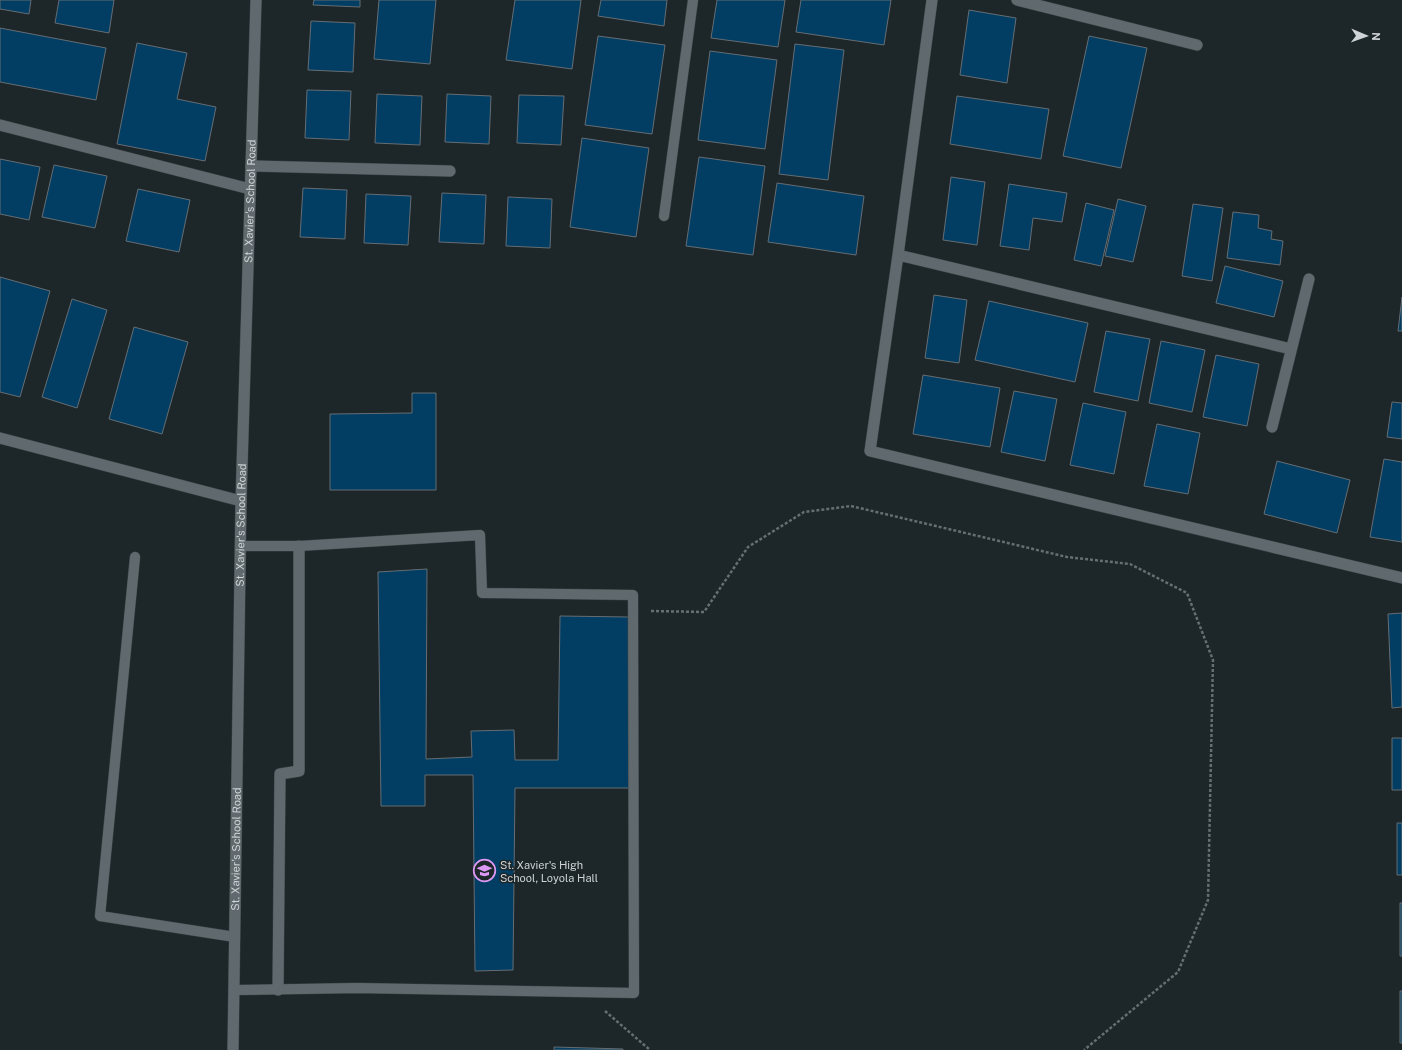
<svg xmlns="http://www.w3.org/2000/svg" width="1402" height="1050" font-family="'Public Sans',sans-serif">
  <style>
    .building { fill: #023e63; stroke: #656d73 }
    .lines { fill: none; stroke-linecap: round; stroke-linejoin: round }
    .service-casing { stroke: #3b4245; stroke-width: 11 }
    .minor-casing { stroke: #3b4245; stroke-width: 12 }
    .tertiary-casing { stroke: #3b4245; stroke-width: 12 }
    .path { stroke: #666e71; stroke-width: 2.5; stroke-dasharray: 3 2; stroke-linecap: butt }
    .service { stroke: #606a6e; stroke-width: 10 }
    .minor { stroke: #606a6e; stroke-width: 11 }
    .tertiary { stroke: #606a6e; stroke-width: 11 }
    .labels { text-anchor: middle; dominant-baseline: central; stroke-width: 3; stroke-linejoin: round; paint-order: stroke }
    .street-label { font-size: 11px; fill: #ced4d6; stroke: #1d2629 }
    .poi-label { font-size: 11px; fill: #ced4d6; stroke: #1d2629; text-anchor: start }
  </style>
  <rect width="100%" height="100%" fill="#1d2629"/>
  <path class="building" d="M0 0H31L29 14 0 9Z
    M59 0H114L109 33 55 23Z
    M314 0H360V7L313 5Z
    M379 0H436L430 64 374 59Z
    M515 0H581L572 69 506 60Z
    M601 0H667L664 26 598 16Z
    M717 0H785L778 47 711 38Z
    M801 0H891L884 45 796 32Z
    M969 10 1016 18 1007 83 960 75Z
    M311 21 355 23 353 72 308 70Z
    M0 28 106 48 96 100 0 82Z
    M598 36 665 45 652 134 585 125Z
    M1089 36 1147 48 1121 168 1063 156Z
    M137 43 187 53 177 99 216 107 205 161 117 144Z
    M795 44 844 50 828 180 779 174Z
    M710 51 777 60 765 149 698 140Z
    M307 90 351 91 349 140 305 138Z
    M377 94 422 96 420 145 375 143Z
    M447 94 491 96 489 144 445 142Z
    M519 95 564 96 561 145 517 143Z
    M957 96 1049 109 1041 159 950 144Z
    M582 138 649 148 636 237 570 227Z
    M699 157 765 166 753 255 686 246Z
    M0 159 40 167 29 220 0 214Z
    M54 165 107 176 95 228 42 217Z
    M951 177 985 182 977 245 943 240Z
    M777 183 864 196 856 255 768 242Z
    M1009 184 1067 193 1062 222 1033 218 1029 250 1000 246Z
    M303 188 347 190 345 239 300 237Z
    M138 189 190 200 179 252 126 241Z
    M442 193 486 195 484 244 439 242Z
    M366 194 411 196 408 245 364 243Z
    M508 197 552 199 550 248 506 246Z
    M1118 199 1146 206 1133 262 1105 256Z
    M1086 203 1114 210 1101 266 1074 260Z
    M1193 204 1223 208 1212 281 1182 276Z
    M1233 212 1259 215 1258 228 1272 231 1271 239 1283 241 1280 265 1227 258Z
    M1225 266 1283 281 1274 317 1216 303Z
    M0 277 50 291 20 397 0 392Z
    M934 295 967 300 959 363 925 358Z
    M1402 297V331H1398Z
    M72 299 107 310 77 408 42 397Z
    M989 301 1088 323 1075 382 975 360Z
    M134 327 188 342 162 434 109 419Z
    M1106 331 1150 339 1138 401 1094 392Z
    M1161 341 1205 350 1192 412 1149 403Z
    M1216 355 1259 364 1247 426 1203 417Z
    M923 375 1000 388 990 447 913 434Z
    M1014 391 1057 399 1045 461 1001 452Z
    M412 393H436V490H330V414L412 413Z
    M1392 402 1402 403V439L1387 437Z
    M1083 403 1126 412 1114 474 1070 465Z
    M1157 424 1200 433 1188 494 1144 486Z
    M1384 459 1402 462V542L1370 537Z
    M1277 461 1350 480 1337 533 1264 514Z
    M427 569 426 759 472 757 471 731 514 730 515 760H558L560 616 629 617 630 788H515L513 970 475 971 473 775H425V806H381L378 572Z
    M1402 613V707L1392 708 1388 614Z
    M1392 738H1402V790H1392Z
    M1397 823H1402V875H1397Z
    M1400 903H1402V956H1400Z
    M1400 991H1402V1043H1400Z
    M554 1047 623 1049V1050H554Z"/>
  <g class="lines">
    <defs>
      <path id="service" d="M664 216 693 0
        M135 557 100 916 235 937
        M234 990 357 988 634 993 633 595 482 593 480 535 299 546H241"/>
      <path id="minor" d="M932 0 898 255 870 451 1402 578
        M1017 0 1197 45
        M0 125 250 189
        M251 166 450 171
        M898 255 1291 349
        M1272 427 1309 279
        M278 990 280 774 299 771V546"/>
      <g id="tertiary">
        <path d="M0 438 241 501"/>
        <path id="s1" d="M233 1050 241 501 256 0"/>
      </g>
    </defs>
    <use href="#service" class="service-casing"/>
    <use href="#minor" class="minor-casing"/>
    <use href="#tertiary" class="tertiary-casing"/>
    <path class="path" d="M651 611 704 612 748 547 804 512 851 506 1067 557 1130 564 1187 593 1213 660 1208 900 1178 972 1084 1050
      M605 1011 650 1050"/>
    <use href="#service" class="service"/>
    <use href="#minor" class="minor"/>
    <use href="#tertiary" class="tertiary"/>
  </g>
  <defs>
    <symbol id="school-ring" viewBox="-11 -11 22 22"><circle r="9.5" fill="#1d2629" stroke="#dc99f4" stroke-width="1.5"/><path d="M0-5L7-2L0 1L-7-2ZM-4 1L0 2.5L4 1V4Q0 6-4 4Z" fill="#dc99f4"/></symbol>
  </defs>
  <g fill-rule="evenodd">
    <use href="#school-ring" x="472" y="858" width="25" height="25"/>
  </g>
  <g class="labels">
    <g class="street-label">
      <text stroke="none"><textPath href="#s1" startOffset="849">St. Xavier's School Road</textPath></text>
      <text stroke="none"><textPath href="#s1" startOffset="525">St. Xavier's School Road</textPath></text>
      <text stroke="none"><textPath href="#s1" startOffset="201">St. Xavier's School Road</textPath></text>
    </g>
    <g class="poi-label">
      <text x="500" y="865">St. Xavier's High<tspan x="500" dy="13">School, Loyola Hall</tspan></text>
    </g>
  </g>
  <g transform="translate(1366 36) rotate(92)" stroke="#1d2629" stroke-width="3" paint-order="stroke">
  <path d="M0-3L7 15L0 10L-7 15Z" fill="#ced4d6"/>
  <text y="-6" font-size="11" font-weight="bold" text-anchor="middle" fill="#ced4d6">N</text>
  </g>
</svg>
